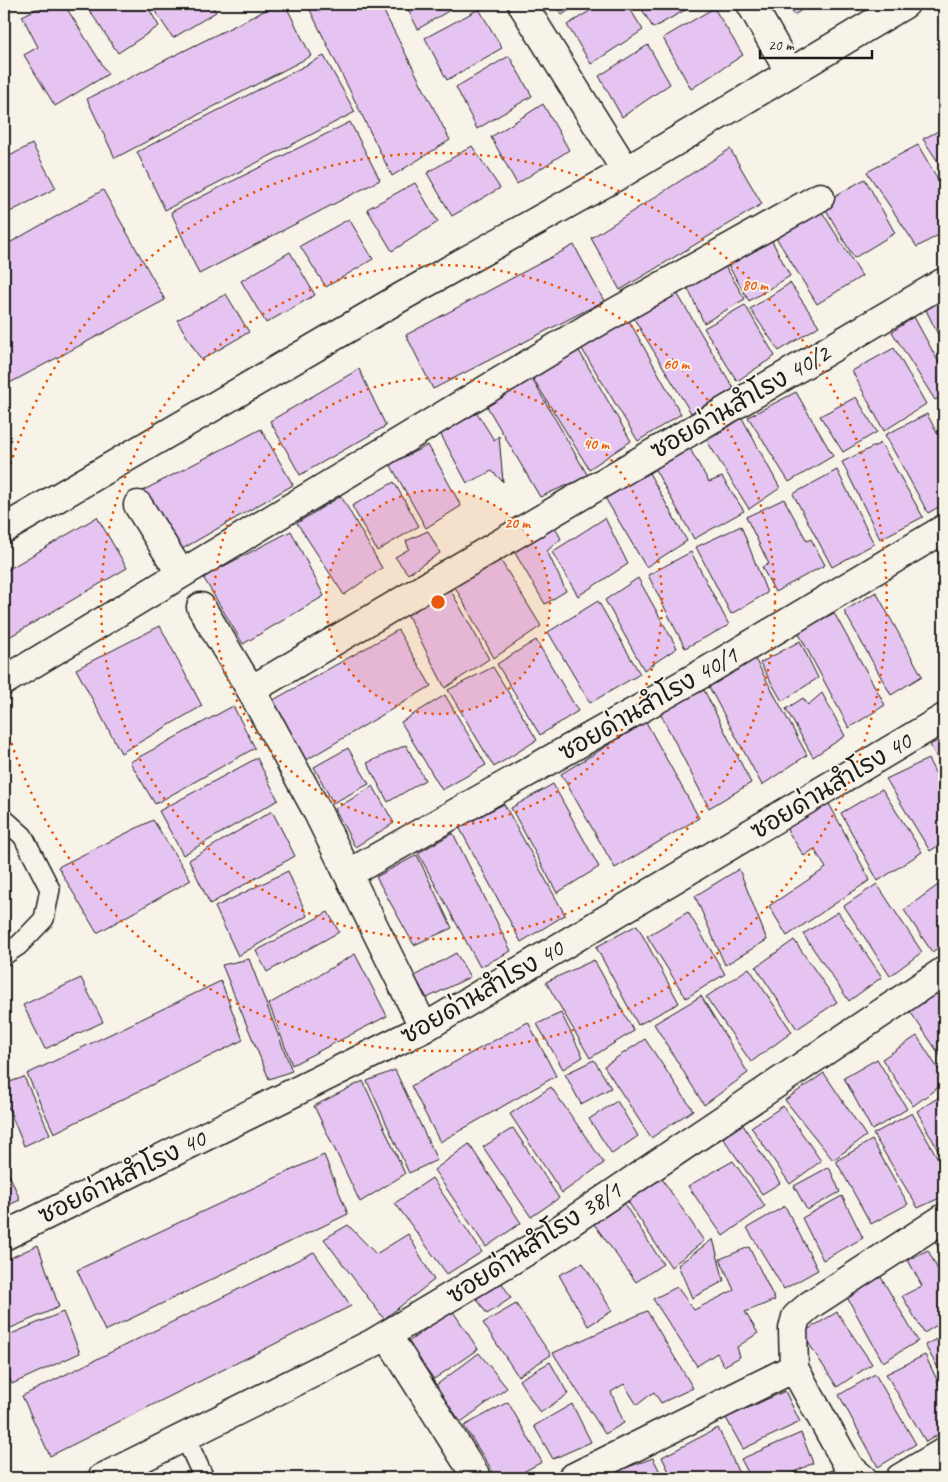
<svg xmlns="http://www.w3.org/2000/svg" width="948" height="1482" font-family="Caveat,'Playpen Sans Thai',sans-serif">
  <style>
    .building { fill: #e5c4f1; stroke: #1c1c1c }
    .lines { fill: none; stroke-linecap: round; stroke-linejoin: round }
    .lane-casing { stroke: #1c1c1c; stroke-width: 22 }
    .street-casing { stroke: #1c1c1c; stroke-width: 31 }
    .lane { stroke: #f7f3e8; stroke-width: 19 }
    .street { stroke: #f7f3e8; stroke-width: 28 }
    .ring { fill: none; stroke: #e8590c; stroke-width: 2.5; stroke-dasharray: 2.5 5 }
    .labels { text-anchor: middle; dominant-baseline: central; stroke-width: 4; stroke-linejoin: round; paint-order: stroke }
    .street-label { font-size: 25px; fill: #1c1c1c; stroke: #f7f3e8 }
    .centre { fill: #e8590c; stroke: #f7f3e8; stroke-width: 2.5 }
    .ring-label { font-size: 15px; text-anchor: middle; font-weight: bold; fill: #e8590c; stroke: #f7f3e8; stroke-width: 4; stroke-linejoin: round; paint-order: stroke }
  </style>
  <rect width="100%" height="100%" fill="#f7f3e8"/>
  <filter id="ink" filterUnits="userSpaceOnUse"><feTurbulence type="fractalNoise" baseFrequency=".02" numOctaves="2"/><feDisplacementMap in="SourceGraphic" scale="10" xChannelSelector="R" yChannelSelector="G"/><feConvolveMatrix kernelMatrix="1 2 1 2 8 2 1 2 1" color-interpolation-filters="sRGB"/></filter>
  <g filter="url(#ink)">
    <path class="building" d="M47 4H64L108 74 55 106 24 55 38 47 22 16Z
      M85 4H146L159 26 118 53Z
      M153 4H211L216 12 173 38 151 5Z
      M278 4H285L311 56 115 158 87 99Z
      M307 4H380L450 140 392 176Z
      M405 4H460L418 29Z
      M555 4H578L562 15Z
      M601 4H627L643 30 591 64 567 25Z
      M639 4H696L653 28Z
      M787 4H811L794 15Z
      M714 8 743 55 691 89 663 38Z
      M479 9 502 48 447 80 425 38Z
      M648 45 670 84 622 117 599 76Z
      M324 56 355 112 165 210 137 152Z
      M509 56 532 96 477 129 456 87Z
      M543 104 569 150 517 184 491 137Z
      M350 122 380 180 199 274 171 212Z
      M944 128V171L923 139Z
      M32 144 56 188 4 215V159Z
      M918 145 944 190V232L917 247 867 172Z
      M472 146 500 188 452 216 427 173Z
      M730 149 762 204 620 290 591 238Z
      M865 179 895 233 854 258 822 203Z
      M415 183 438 222 392 251 367 209Z
      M103 190 165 300 6 385 4 381V246Z
      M819 207 862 276 817 304 772 231Z
      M349 219 373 259 326 287 300 246Z
      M769 235 790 276 749 301 724 258Z
      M574 245 604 301 433 389 406 335Z
      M290 252 315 295 266 323 241 281Z
      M721 259 745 299 704 323 684 280Z
      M790 283 819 326 779 351 750 309Z
      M674 288 734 389 691 413 630 312Z
      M226 294 249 332 201 360 177 320Z
      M944 299V347L926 310Z
      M745 305 775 356 737 381 704 328Z
      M627 317 681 414 638 441 579 344Z
      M914 317 944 372V395L935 400 892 332Z
      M894 348 926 404 884 431 852 371Z
      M578 349 631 441 589 469 531 375Z
      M359 369 386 426 300 475 270 421Z
      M532 379 588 476 540 497 485 403Z
      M796 392 833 456 789 482 748 417Z
      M856 397 877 432 843 452 820 416Z
      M477 413 494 440 499 436 503 482 492 471 467 483 440 433Z
      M927 414 944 446V504L928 513 885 435Z
      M742 418 780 488 749 509 707 441Z
      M261 429 293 485 177 552 142 491Z
      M881 443 923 517 880 539 842 462Z
      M428 445 461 506 426 528 390 464Z
      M690 449 709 482 722 477 744 511 694 539 653 466Z
      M837 470 874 544 832 567 793 494Z
      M648 471 687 541 646 567 604 496Z
      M394 482 419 526 377 551 352 506Z
      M341 496 382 568 344 595 297 523Z
      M784 499 807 541 811 539 825 565 775 592 762 567 769 564 746 517Z
      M97 517 127 568 4 640V572Z
      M605 518 628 564 578 596 552 552Z
      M554 525 561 539 547 551 566 591 545 604 512 548Z
      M741 526 767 593 731 614 696 547Z
      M291 531 324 596 243 644 203 577Z
      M428 531 440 553 408 574 395 557 409 549 406 541Z
      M691 552 729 625 685 648 648 575Z
      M498 556 541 626 494 658 455 587Z
      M638 578 677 648 644 670 605 600Z
      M450 589 489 659 445 688 406 612Z
      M876 592 922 676 891 695 844 611Z
      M598 601 640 674 590 703 548 632Z
      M834 613 885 705 849 728 798 632Z
      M160 626 202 706 121 753 76 669Z
      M398 630 431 686 303 762 268 703Z
      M536 640 578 711 540 735 497 664Z
      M800 641 818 678 782 701 760 663Z
      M755 659 807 755 762 785 709 687Z
      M493 667 537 740 494 767 448 690Z
      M704 690 751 783 709 808 659 711Z
      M822 693 845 736 813 757 786 709 803 698 808 705Z
      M445 695 486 765 442 790 401 722Z
      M233 706 255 748 155 804 130 762Z
      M646 722 699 818 615 868 561 774Z
      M944 737V771L930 745Z
      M406 745 425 780 388 802 367 763Z
      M348 748 369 784 333 803 314 767Z
      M257 758 278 800 183 855 159 811Z
      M928 759 944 789V842L930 851 886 779Z
      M553 784 599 867 557 893 511 808Z
      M373 786 394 823 355 847 335 809Z
      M882 789 922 852 878 881 841 813Z
      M826 798 870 880 787 936 769 906 826 868 814 849 804 856 782 822Z
      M504 804 565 915 521 942 459 827Z
      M272 811 295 856 210 904 189 860Z
      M153 820 191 880 97 933 58 867Z
      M453 833 511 951 480 967 418 853Z
      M417 855 452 928 414 945 376 877Z
      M739 869 767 940 725 965 695 896Z
      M288 871 307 916 238 956 215 907Z
      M877 884 922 952 890 976 844 906Z
      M938 885 944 894V944L932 952 904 910Z
      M328 912 339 932 267 972 256 951Z
      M688 912 725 974 686 998 647 936Z
      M838 912 882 977 849 1001 803 934Z
      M637 925 679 1003 638 1025 596 947Z
      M794 940 837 1002 797 1029 756 967Z
      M456 953 470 977 427 998 414 976Z
      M355 954 387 1016 292 1065 269 1004Z
      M249 959 292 1071 269 1079 222 965Z
      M594 960 634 1031 590 1058 546 982Z
      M749 968 792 1032 751 1062 706 997Z
      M81 978 103 1022 45 1049 23 1005Z
      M221 981 243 1040 54 1133 27 1074Z
      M941 989 944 994V1061L909 1010Z
      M701 996 748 1073 704 1105 654 1024Z
      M561 1013 583 1057 563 1069 537 1024Z
      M528 1022 556 1076 440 1142 411 1086Z
      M917 1036 944 1078V1083L913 1106 882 1059Z
      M645 1039 693 1110 651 1138 604 1066Z
      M877 1059 907 1109 872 1130 844 1078Z
      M594 1060 611 1088 581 1104 565 1074Z
      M395 1070 437 1160 409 1173 367 1081Z
      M824 1073 866 1136 833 1160 785 1100Z
      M24 1077 50 1134 24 1146 4 1097V1084Z
      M363 1081 405 1174 360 1202 314 1106Z
      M551 1087 604 1163 562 1193 510 1114Z
      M944 1094V1161L917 1111Z
      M617 1101 638 1136 612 1154 589 1119Z
      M783 1106 821 1161 790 1184 751 1127Z
      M912 1113 944 1169V1196L918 1208 873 1134Z
      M741 1122 780 1183 762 1194 721 1135Z
      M513 1128 559 1198 531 1217 483 1147Z
      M872 1140 908 1204 871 1224 836 1161Z
      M469 1144 521 1223 486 1247 434 1170Z
      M324 1155 348 1214 105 1331 77 1270Z
      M733 1161 765 1206 723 1236 688 1186Z
      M829 1167 840 1192 807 1210 794 1186Z
      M658 1173 704 1241 671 1267 625 1197Z
      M9 1174 20 1200 4 1207V1177Z
      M432 1178 482 1252 447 1274 395 1203Z
      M842 1196 863 1238 823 1260 802 1218Z
      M621 1199 663 1264 636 1282 591 1220Z
      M785 1206 818 1270 784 1289 747 1228Z
      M348 1225 376 1254 408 1234 434 1280 384 1319 324 1239Z
      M944 1236V1258L935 1241Z
      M713 1239 724 1281 692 1298 678 1265Z
      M38 1245 59 1307 4 1331V1261Z
      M749 1247 775 1300 745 1312 758 1333 737 1347 740 1357 724 1366 717 1353 697 1366 653 1299 677 1287 694 1310 734 1290 720 1259Z
      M928 1250 944 1282V1321L924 1333 902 1296 922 1286 908 1260Z
      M314 1252 351 1306 50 1456 22 1396Z
      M583 1263 612 1311 588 1326 559 1275Z
      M878 1272 918 1341 883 1362 843 1290Z
      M500 1280 511 1298 487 1314 475 1296Z
      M516 1304 551 1355 518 1376 483 1323Z
      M452 1310 478 1349 434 1379 407 1343Z
      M647 1311 693 1388 661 1403 654 1392 637 1405 624 1384 611 1392 624 1423 605 1434 553 1353Z
      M63 1312 80 1353 12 1384 4 1365V1337Z
      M837 1312 872 1364 837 1387 802 1333Z
      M944 1335V1379L925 1345Z
      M479 1353 507 1388 461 1422 435 1386Z
      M925 1355 944 1394V1431L926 1442 886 1374Z
      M550 1362 568 1394 540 1413 519 1380Z
      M875 1374 916 1444 878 1467 839 1395Z
      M785 1391 800 1422 743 1449 726 1418Z
      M508 1402 542 1462 512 1478H497L464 1426Z
      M572 1404 591 1442 553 1459 534 1426Z
      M718 1428 741 1478H672L662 1457Z
      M801 1433 813 1463 782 1478H751L741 1459Z
      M653 1458 663 1478H598Z
      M835 1469 839 1478H813Z"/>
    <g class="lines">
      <defs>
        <path id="lane" d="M4 819 23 836 50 889 44 919 19 945 4 955
          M185 1437 204 1478"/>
        <path id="street" d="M522 4 626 171
          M751 4 790 73
          M138 505 181 574
          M4 529 403 296 626 171 905 4
          M201 607 251 690 315 807 424 1028
          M4 681 598 322 820 197
          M251 690 944 282
          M348 874 705 672 944 529
          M4 1236 424 1028 944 718
          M387 1335 477 1478
          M102 1478 373 1343 532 1248 944 971
          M572 1478 794 1368
          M862 1478 849 1467 794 1368 793 1329 796 1317 810 1305 944 1218
          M900 1478 944 1452"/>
      </defs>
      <use href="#lane" class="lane-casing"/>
      <use href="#street" class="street-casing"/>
      <use href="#lane" class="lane"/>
      <use href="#street" class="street"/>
    </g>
  </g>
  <circle cx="438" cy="602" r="112" fill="#e8590c" fill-opacity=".12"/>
  <g class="ring">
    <circle cx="438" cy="602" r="112"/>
    <circle cx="438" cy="602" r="224"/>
    <circle cx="438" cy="602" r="337"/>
    <path d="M4 486A449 449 0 1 1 4 718"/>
  </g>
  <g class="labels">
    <g class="street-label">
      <text transform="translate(740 402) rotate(-30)">ซอยด่านสำโรง 40/2</text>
      <text transform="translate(648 704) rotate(-30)">ซอยด่านสำโรง 40/1</text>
      <text transform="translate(831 786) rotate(-31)">ซอยด่านสำโรง 40</text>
      <text transform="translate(482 992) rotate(-30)">ซอยด่านสำโรง 40</text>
      <text transform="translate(122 1177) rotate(-26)">ซอยด่านสำโรง 40</text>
      <text transform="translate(534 1243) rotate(-33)">ซอยด่านสำโรง 38/1</text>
    </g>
  </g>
  <circle cx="438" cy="602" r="8" class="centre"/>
  <g class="ring-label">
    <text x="755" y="290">80 m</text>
    <text x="676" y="369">60 m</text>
    <text x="596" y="449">40 m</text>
    <text x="517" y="528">20 m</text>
  </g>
  <rect width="948" height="1482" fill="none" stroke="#f7f3e8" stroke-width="20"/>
  <rect x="10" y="10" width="928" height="1462" fill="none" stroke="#1c1c1c" stroke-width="2" filter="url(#ink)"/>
  <path d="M760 50v8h112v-8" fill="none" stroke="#1c1c1c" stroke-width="2.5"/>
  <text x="768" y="50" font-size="15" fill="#1c1c1c" stroke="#f7f3e8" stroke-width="4" paint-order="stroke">20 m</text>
</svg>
